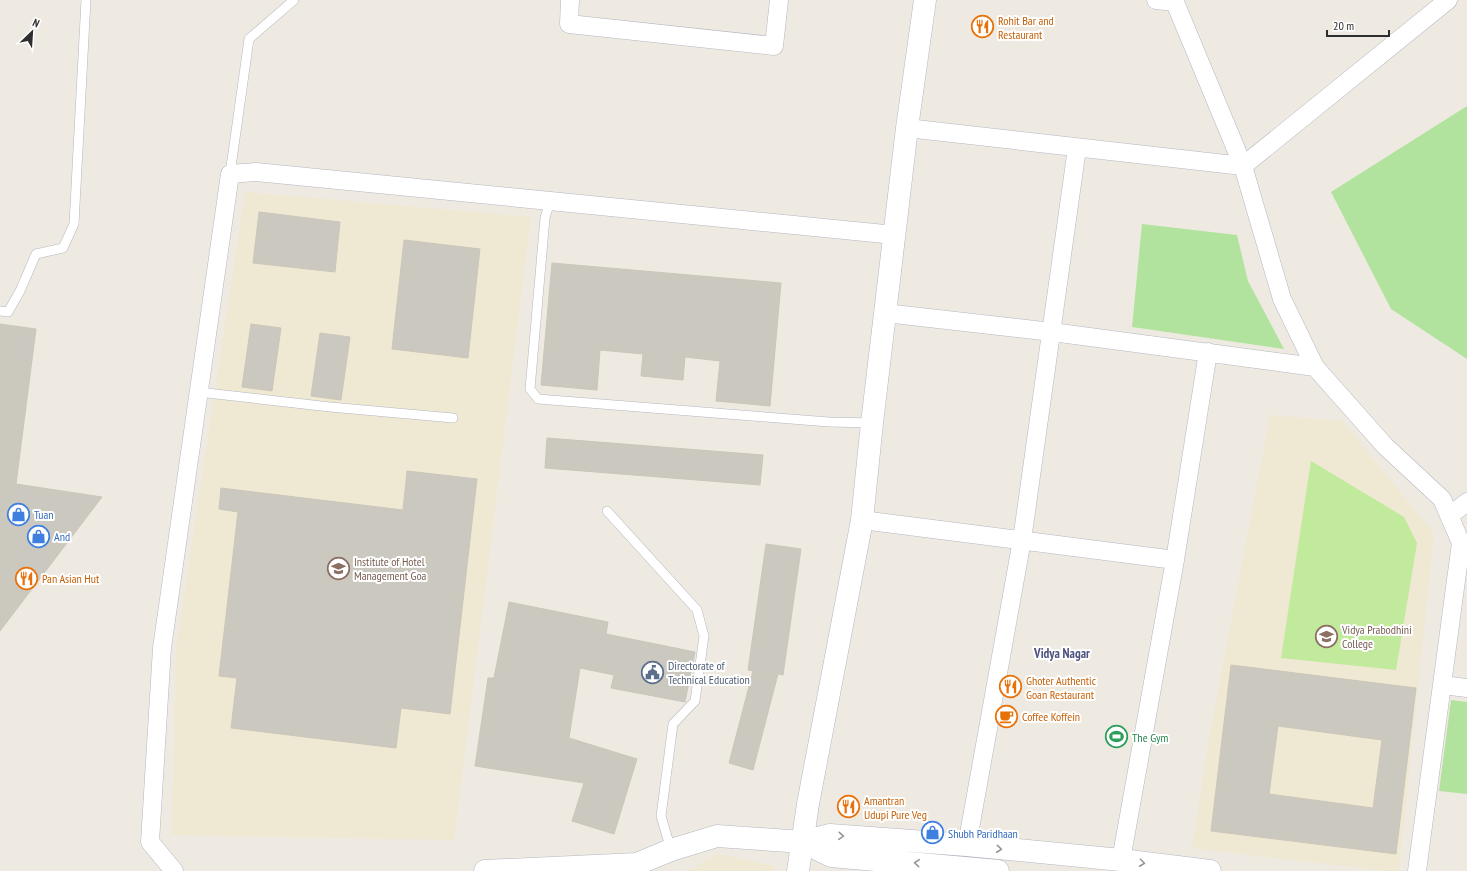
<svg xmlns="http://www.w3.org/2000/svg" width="1467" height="871" font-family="'PT Sans Narrow',sans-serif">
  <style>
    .education { fill: #efe8d2 }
    .green { fill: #b1e39f }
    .pitch { fill: #c2ea9c }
    .building { fill: #cbc8bf; stroke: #cbc6ba; fill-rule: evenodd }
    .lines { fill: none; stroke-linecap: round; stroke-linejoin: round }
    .lane-casing { stroke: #b4b6c1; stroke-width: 10 }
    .street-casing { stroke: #b4b6c1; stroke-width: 19 }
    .secondary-casing { stroke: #b4b6c1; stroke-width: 23 }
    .lane { stroke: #fff; stroke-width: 9 }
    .street { stroke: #fff; stroke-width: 18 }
    .secondary { stroke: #fff; stroke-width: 22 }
    .oneway { stroke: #969696 }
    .labels { text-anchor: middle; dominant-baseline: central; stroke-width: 4; stroke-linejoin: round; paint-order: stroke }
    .food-label { font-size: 12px; fill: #c56008; stroke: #fff; text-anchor: start }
    .shop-label { font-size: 12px; fill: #366cbe; stroke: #fff; text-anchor: start }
    .education-label { font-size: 12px; fill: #785e54; stroke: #fff; text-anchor: start }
    .service-label { font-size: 12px; fill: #4e5e75; stroke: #fff; text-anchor: start }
    .leisure-label { font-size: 12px; fill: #27864d; stroke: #fff; text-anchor: start }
    .neighbourhood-label { font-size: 13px; font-weight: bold; fill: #4e527f; stroke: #fff }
  </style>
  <rect width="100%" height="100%" fill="#efeae1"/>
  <path class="education" d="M245 192 531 217 454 840 172 835 176 649Z
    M1270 415 1342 421 1434 533 1399 871H1385L1192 848 1209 739Z
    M719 854 774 866V871H687Z"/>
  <path class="green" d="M1467 106V359L1391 309 1331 192Z
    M1142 224 1237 235 1248 281 1284 349 1132 327Z
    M1451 700 1467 702V794L1439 791Z"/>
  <path class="pitch" d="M1311 461 1404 517 1417 543 1396 670 1281 658Z"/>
  <path class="building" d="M259 212 340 222 335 272 253 263Z
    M404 240 480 249 468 358 392 349Z
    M552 263 781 283 770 406 716 401 720 361 685 357 683 380 641 376 643 354 600 350 597 390 541 385Z
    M0 324 36 329 16 484 102 497 0 631Z
    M251 324 281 328 272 391 242 387Z
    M320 333 350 337 341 400 311 396Z
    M547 438 763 455 760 485 545 468Z
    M407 471 477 479 450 714 401 708 396 748 231 728 237 678 219 676 238 512 219 509 221 488 403 510Z
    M766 544 801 549 783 675 778 674 753 770 729 763 753 671 748 670Z
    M509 602 608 622 606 634 695 652 685 702 611 688 614 675 580 668 569 738 637 759 614 834 572 821 584 783 475 766 488 678H494Z
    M1231 665 1416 688 1396 854 1211 831ZM1278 726 1382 740 1373 808 1269 794Z"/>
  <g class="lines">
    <defs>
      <path id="lane" d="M230 174 249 39 294 0
        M550 201 545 218 530 389 538 399 829 422 872 423
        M0 311 8 312 20 291 36 254 63 248 74 224 86 0
        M198 392 330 407 453 418
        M607 511 697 610 704 636 695 701 673 724 661 816 671 850"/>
      <path id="street" d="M570 0 569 24 774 46 779 0
        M1156 0 1175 2
        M1174 0 1243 166 1282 299 1315 367 1385 446 1442 499 1461 543 1417 871
        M907 128 1243 166 1448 0
        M885 313 1052 332 1315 367
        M1449 516 1467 502
        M862 520 1175 560
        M1443 685 1467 688
        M967 845 1022 540 1077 148
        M1121 860 1175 560 1208 352
        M174 871 150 842 162 648 230 174 256 172 895 235"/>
      <path id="secondary" d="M803 842 831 856 998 871
        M485 871 637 864 671 850 717 836 803 842 830 835 967 845 1121 860 1210 871
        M798 871 808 804 862 520 872 423 907 128 925 0"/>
    </defs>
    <use href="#lane" class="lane-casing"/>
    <use href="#street" class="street-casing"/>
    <use href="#secondary" class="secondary-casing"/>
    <use href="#lane" class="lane"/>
    <use href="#street" class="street"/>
    <use href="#secondary" class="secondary"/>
  </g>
  <defs><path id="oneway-chevron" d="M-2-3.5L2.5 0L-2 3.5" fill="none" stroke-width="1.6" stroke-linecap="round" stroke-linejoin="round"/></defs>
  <g class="oneway">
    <use href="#oneway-chevron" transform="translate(841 836) rotate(4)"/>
    <use href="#oneway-chevron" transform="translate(999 849) rotate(6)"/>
    <use href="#oneway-chevron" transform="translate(917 863) rotate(-175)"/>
    <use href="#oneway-chevron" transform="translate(1142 863) rotate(7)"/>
  </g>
  <defs>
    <symbol id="restaurant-ring" viewBox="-11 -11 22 22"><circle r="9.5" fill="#fff" stroke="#e8710a" stroke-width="1.5"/><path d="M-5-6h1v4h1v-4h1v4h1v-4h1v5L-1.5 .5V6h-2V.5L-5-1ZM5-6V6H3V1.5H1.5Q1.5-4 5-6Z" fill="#e8710a"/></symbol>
    <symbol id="shop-ring" viewBox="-11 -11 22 22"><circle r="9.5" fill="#fff" stroke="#3f7fe0" stroke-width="1.5"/><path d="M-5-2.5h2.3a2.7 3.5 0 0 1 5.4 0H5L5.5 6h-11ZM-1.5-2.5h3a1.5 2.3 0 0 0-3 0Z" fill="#3f7fe0"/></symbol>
    <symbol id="university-ring" viewBox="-11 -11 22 22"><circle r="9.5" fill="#fff" stroke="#8d6e63" stroke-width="1.5"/><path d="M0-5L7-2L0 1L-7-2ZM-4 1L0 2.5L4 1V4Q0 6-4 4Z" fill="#8d6e63"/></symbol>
    <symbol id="civic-ring" viewBox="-11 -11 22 22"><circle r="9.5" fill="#fff" stroke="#5c6f8a" stroke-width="1.5"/><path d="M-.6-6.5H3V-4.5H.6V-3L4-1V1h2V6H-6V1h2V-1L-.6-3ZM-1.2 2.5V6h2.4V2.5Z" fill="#5c6f8a"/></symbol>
    <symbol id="cafe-ring" viewBox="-11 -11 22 22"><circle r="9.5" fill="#fff" stroke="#e8710a" stroke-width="1.5"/><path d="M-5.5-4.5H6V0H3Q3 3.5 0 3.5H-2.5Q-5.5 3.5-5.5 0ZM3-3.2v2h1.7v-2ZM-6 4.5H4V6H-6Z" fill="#e8710a"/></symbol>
    <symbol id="stadium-ring" viewBox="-11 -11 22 22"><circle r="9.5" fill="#fff" stroke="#2e9e5b" stroke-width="1.5"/><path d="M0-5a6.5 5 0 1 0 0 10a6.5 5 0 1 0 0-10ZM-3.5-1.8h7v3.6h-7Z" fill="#2e9e5b"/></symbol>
  </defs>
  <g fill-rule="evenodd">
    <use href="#restaurant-ring" x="970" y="14" width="25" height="25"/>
    <use href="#shop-ring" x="6" y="502" width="25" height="25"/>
    <use href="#shop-ring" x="26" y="524" width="25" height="25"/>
    <use href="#university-ring" x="326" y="556" width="25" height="25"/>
    <use href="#restaurant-ring" x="14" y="566" width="25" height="25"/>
    <use href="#university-ring" x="1314" y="624" width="25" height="25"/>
    <use href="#civic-ring" x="640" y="660" width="25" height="25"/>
    <use href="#restaurant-ring" x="998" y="674" width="25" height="25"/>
    <use href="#cafe-ring" x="994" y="704" width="25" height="25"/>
    <use href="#stadium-ring" x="1104" y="724" width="25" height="25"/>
    <use href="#restaurant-ring" x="836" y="794" width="25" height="25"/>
    <use href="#shop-ring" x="920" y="820" width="25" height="25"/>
  </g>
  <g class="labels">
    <g class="food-label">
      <text x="998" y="20">Rohit Bar and<tspan x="998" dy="14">Restaurant</tspan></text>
      <text x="42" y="578">Pan Asian Hut</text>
      <text x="1026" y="680">Ghoter Authentic<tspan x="1026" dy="14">Goan Restaurant</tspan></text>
      <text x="1022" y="716">Coffee Koffein</text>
      <text x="864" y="800">Amantran<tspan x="864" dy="14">Udupi Pure Veg</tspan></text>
    </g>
    <g class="shop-label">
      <text x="34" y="514">Tuan</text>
      <text x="54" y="536">And</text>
      <text x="948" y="833">Shubh Paridhaan</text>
    </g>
    <g class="education-label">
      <text x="354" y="561">Institute of Hotel<tspan x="354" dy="14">Management Goa</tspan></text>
      <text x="1342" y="629">Vidya Prabodhini<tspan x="1342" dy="14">College</tspan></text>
    </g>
    <g class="service-label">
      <text x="668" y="665">Directorate of<tspan x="668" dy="14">Technical Education</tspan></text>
    </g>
    <g class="leisure-label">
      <text x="1132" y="737">The Gym</text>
    </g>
    <g class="neighbourhood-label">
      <text x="1062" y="653">Vidya Nagar</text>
    </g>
  </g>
  <g transform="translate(32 32) rotate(25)" stroke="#ffffff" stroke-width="3" paint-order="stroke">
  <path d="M0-3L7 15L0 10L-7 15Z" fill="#2e2e2e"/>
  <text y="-6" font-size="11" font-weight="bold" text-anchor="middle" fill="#2e2e2e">N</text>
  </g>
  <path d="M1327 30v6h62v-6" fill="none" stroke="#2e2e2e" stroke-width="2"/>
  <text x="1333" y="30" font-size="12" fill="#2e2e2e" stroke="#ffffff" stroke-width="3" paint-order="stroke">20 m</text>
</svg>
